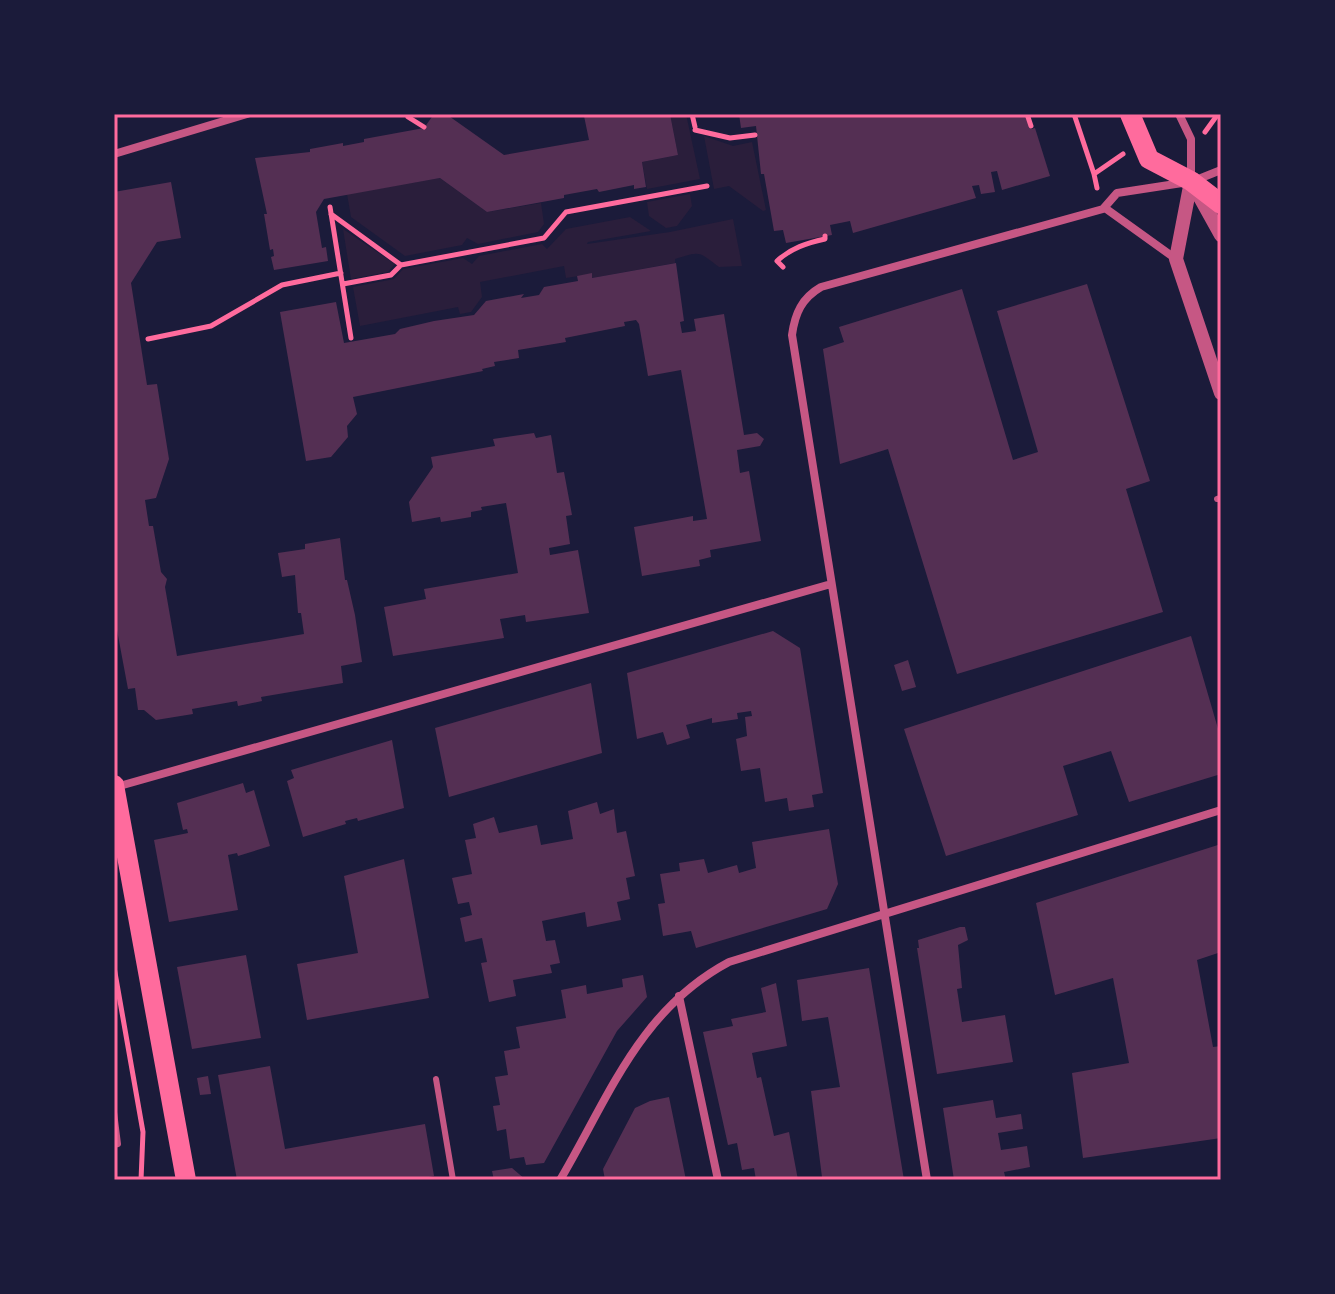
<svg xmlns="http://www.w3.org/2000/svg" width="1335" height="1294" font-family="'Exo 2',sans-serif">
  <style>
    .green { fill: #2a1e3b }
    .building { fill: #542f53 }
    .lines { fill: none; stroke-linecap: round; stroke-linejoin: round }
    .path { stroke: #ff6b9d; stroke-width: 5 }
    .service { stroke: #c65784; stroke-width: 6 }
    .minor { stroke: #c65784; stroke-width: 8 }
    .tertiary { stroke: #c65784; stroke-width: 14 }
    .primary { stroke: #ff6b9d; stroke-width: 20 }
    .neatline { fill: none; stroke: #ff6b9d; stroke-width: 3 }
  </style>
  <rect width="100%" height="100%" fill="#1b1b3a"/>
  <path class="green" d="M670 114H686L700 179 647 189 642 162 678 155Z
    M704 136 733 146 752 142 766 210 763 211 729 186 714 189Z
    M440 178 487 212 541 203 544 224 538 232 478 244 467 238 462 245 405 256 351 217 347 194Z
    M690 194 692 206 677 226 666 228 649 216 647 202Z
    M630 217 651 231 588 242 587 244 670 232 733 219 742 266 719 267C698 251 701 251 675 259V263L592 278 591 274 566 278 564 266 480 282 482 297 471 312 460 314 458 307 360 326 353 287 394 279 403 269 463 258 472 264 479 256 542 244 547 249 566 229Z
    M343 229 395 264 388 272 351 279Z"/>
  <path class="building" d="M434 114H446L504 155 589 140 584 116 670 114 678 155 642 162 646 187 634 189V185L599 192 597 189 564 195V198L487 212 440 178 324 199 316 212 322 248 326 247 328 261 274 270 271 257 274 256 273 249 270 250 264 214H267L255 158 310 152V149L343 143V146L364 142V139L424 128Z
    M739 114H1025L1031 129 1035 128 1050 176 1002 190 997 171 991 172 995 192 981 194 979 185 972 186 976 198 853 233 850 221 830 225 832 235 786 243 783 230 774 231 764 174H761L756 126 741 128Z
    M171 182 181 238 157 242 131 283 147 385 157 384 169 459 156 498 145 500 149 526H153L161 572 167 579 165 587 177 656 304 634 301 613H298L295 575 282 577 278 553 305 549V544L340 538 345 580H347L355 615 362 662 341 666 343 683 261 697 262 701 238 706 237 701 192 709 193 714 156 720 144 710H138L135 688 128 689 114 614V192Z
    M676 263 684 321 680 322 682 333 696 331 694 319 724 314 744 435 757 433 764 439 760 446 737 450 740 473 749 471 761 541 710 550 711 557 699 560 700 566 642 576 634 527 693 516V521L707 519 681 370 648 376 639 324 636 320 624 322 625 326 565 338 566 342 518 350 519 358 494 362 495 366 482 369 483 371 353 397 357 414 347 426 348 437 331 457 306 461 280 312 336 302 344 343 395 334 400 329 434 321 474 315 486 301 524 294 521 298 539 295 544 287 578 281 577 276 592 273V278Z
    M1087 284 1150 481 1126 489 1163 612 957 674 888 449 840 464 823 349 844 342 839 327 962 289 1013 460 1038 452 997 311Z
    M534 433 536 438 551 435 557 473 564 472 572 515 566 516 570 544 549 548 550 555 578 550 589 613 526 622 525 615 500 619 504 638 393 656 384 607 426 599 424 589 518 573 506 503 481 507 482 510 471 512V517L441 522 440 517 412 522 409 502 433 467 431 457 495 446 493 439Z
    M773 631 800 648 823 793 812 795 814 807 789 811 787 798 765 802 760 768 741 771 736 739 747 736 745 717 752 716 751 711 737 713 738 719 712 723V718L686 725 690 738 667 745 663 732 637 739 627 673Z
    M1191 636 1221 739V774L1129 802 1111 751 1063 766 1078 815 946 856 904 729Z
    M908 660 916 687 902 691 894 665Z
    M591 683 602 753 449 797 435 728Z
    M392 740 404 808 358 821 357 818 345 821 346 824 303 837 287 781 294 778 291 770Z
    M243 783 246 793 254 790 270 846 238 856 237 853 228 855 238 910 169 922 154 840 188 833 187 829 183 830 177 803Z
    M597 802 600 814 614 809 617 833 626 831 635 876 626 878 630 899 617 902 621 920 587 927 585 912 542 921 546 941 555 940 560 963 550 965 552 973 513 980 516 996 489 1002 481 963 487 962 482 938 465 942 460 918 472 915 469 902 458 904 452 878 472 874 465 840 476 838 473 824 494 817 499 833 537 825 541 845 573 839 568 811Z
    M829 829 838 884 827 909 696 948 691 931 663 936 658 904 665 903 660 874 680 871 679 863 704 859 708 873 737 865 739 873 756 868 752 842Z
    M1221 844V952L1197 960 1213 1047 1221 1046V1138L1083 1158 1072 1073 1129 1063 1113 978 1055 995 1036 903Z
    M404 859 429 998 307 1020 297 964 358 953 344 876Z
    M960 927H965L968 940 958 945 962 988 957 989 962 1022 1005 1015 1013 1062 937 1074 917 948H919L918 940Z
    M246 955 261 1038 192 1049 177 967Z
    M869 968 904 1180H815L822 1177 811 1091 840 1087 828 1017 802 1021 797 980Z
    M643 975 647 997 617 1031 544 1163 526 1165 524 1157 510 1159 506 1129 497 1131 493 1106 500 1105 495 1077 508 1075 504 1051 520 1048 516 1027 566 1018 561 990 586 985 587 994 623 987 622 979Z
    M776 983 787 1046 752 1053 757 1078 761 1077 774 1136 789 1132 798 1180H756L754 1168 742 1170 737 1143 728 1145 703 1032 733 1026 731 1019 766 1012 761 988Z
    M270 1066 285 1149 425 1124 434 1176 414 1180H237L218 1075Z
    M208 1076 211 1094 200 1095 197 1078Z
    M669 1097 686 1180H605L603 1169 635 1108 650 1101Z
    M993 1100 996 1118 1021 1114 1023 1129 998 1133 1001 1150 1027 1146 1030 1167 1004 1172 1006 1180H954L943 1108Z
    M512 1168 526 1180H494L492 1171Z"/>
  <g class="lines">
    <path class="path" d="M692 114 695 127
      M1027 114 1031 126
      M1074 114 1094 174
      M408 117 424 127
      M695 130 730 138 755 135
      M1205 132 1218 114
      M1097 188 1094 174 1123 154
      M330 207 351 338
      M331 214 401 265
      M783 267 777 261C791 248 807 243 825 239V236
      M343 284 391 275 401 265 544 238 566 212 707 186
      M148 339 211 326 282 285 341 273
      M114 967 143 1132 141 1180"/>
    <path class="service" d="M1217 499 1221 498
      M436 1079 453 1180
      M114 1112 118 1144 114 1145"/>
    <path class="minor" d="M1179 114 1191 139V181
      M114 154 247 114
      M1196 180 1221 170
      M1105 208 1176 259
      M116 787 831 584
      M679 996 718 1180
      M560 1180C609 1097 639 1010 729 962L1221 810
      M927 1180 792 335C795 313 802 298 821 287L1103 209 1117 193 1182 183"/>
    <path class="tertiary" d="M1191 181 1176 259 1221 393
      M1196 190 1221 235"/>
    <path class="primary" d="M1130 114 1149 159 1191 181 1221 204
      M114 785 186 1180"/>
  </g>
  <rect width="1335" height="1294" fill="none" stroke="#1b1b3a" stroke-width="232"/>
  <rect x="116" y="116" width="1103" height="1062" class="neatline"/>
</svg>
